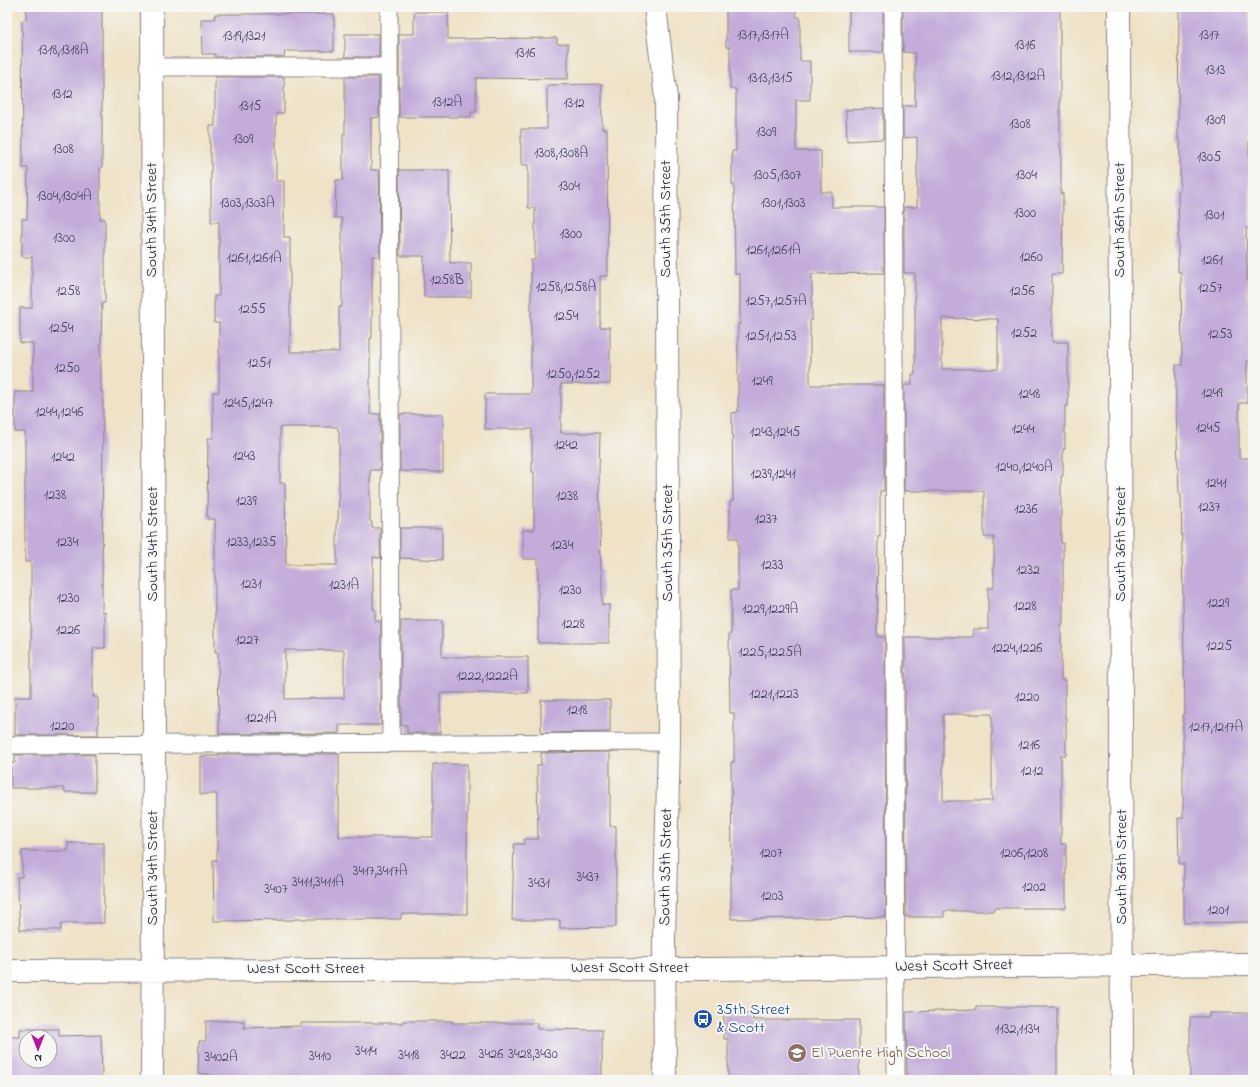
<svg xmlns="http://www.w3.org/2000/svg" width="1260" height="1087" font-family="'Indie Flower',sans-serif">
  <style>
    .building { fill: #c3acda; fill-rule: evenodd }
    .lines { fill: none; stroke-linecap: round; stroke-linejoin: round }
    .lane-casing { stroke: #888281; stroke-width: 19 }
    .street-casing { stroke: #888281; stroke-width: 24 }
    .secondary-casing { stroke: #888281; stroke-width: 24 }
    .lane { stroke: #fff; stroke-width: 17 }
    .street { stroke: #fff; stroke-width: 22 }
    .secondary { stroke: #fff; stroke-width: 22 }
    .labels { text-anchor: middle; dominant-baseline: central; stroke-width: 4; stroke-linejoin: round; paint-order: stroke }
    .number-label { font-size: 14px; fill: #4a4463 }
    .street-label { font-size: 16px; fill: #22223b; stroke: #f6f6f2 }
    .transit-label { font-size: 16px; fill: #164399; stroke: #f6f6f2; text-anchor: start }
    .education-label { font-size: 16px; fill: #785e54; stroke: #f6f6f2; text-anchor: start }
  </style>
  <rect width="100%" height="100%" fill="#f6f6f2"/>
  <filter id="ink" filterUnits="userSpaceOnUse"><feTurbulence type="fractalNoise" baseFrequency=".025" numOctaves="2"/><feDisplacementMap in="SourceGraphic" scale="8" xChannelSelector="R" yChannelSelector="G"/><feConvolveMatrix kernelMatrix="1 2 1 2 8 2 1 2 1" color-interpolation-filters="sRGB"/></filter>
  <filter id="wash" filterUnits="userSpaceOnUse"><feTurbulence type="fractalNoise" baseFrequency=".012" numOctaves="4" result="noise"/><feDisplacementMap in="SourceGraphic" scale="16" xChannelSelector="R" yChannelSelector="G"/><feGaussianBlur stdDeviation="0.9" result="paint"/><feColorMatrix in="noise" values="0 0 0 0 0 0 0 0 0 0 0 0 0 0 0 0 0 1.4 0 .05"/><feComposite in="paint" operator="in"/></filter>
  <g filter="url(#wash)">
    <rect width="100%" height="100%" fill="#efe2c7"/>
    <g id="blocks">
      <path class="building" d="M26 7H102V168H100V219H105V303H102L101 343V392H103L102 612H105V648H93V697H98V735H15V697H31V562H25V432H15V392H33V343H20V308H32V257H22V219H27L28 168H23L22 20H26Z
        M726 7H796V17H800V61H810V100H796V151H821V192H832V207H884V273L812 274V320H810V385H884V491H880V536H878L877 635H878V637H885L886 917 731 919V872H732L731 762H734V713H730L729 634H731V590H738V538H730V501H733L732 413 738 412V324H740V274H735L734 185H732V151H736V89H730V47H726Z
        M849 7H883V52H849Z
        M903 7H1060V148H1061V194H1063L1062 274H1052V342H1068V406H1065V449H1063V476H1061V543H1063V624H1061V680H1065V718H1066V755H1061V844H1066V908H994V911H944V917H906L905 637H973V629H988V588H994V537H984V491H904V385H912V374H915V273H904V207H917V137L903 138V106H915V53L903 52ZM942 318 998 319V369H942ZM943 714H992V801H943Z
        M1179 7H1249L1251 139H1249L1250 228H1246L1248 299H1251L1252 361H1247V403H1239V458H1253V898H1252V922L1184 923V864H1179L1178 818H1183V713H1185L1181 494H1179L1176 408V365H1182L1181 272H1178V234H1179L1178 191H1180V140H1178Z
        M414 12H448V39L557 38V44H568V79L476 78V112H471V117H399V34H414Z
        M215 14H334V51H285L284 57H215V54H202L201 19H215Z
        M345 34H379V57H345Z
        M215 77H284V113H277L276 120V181H284V237H290V352H339V307H342V218H335L336 180H343V134H345V77H379V117L371 118V170H379L380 256H372V338H370V414H380V470H370V521L372 522V528H380V558L373 557V609H375V621H381V725H339V733L219 734 218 652H215V519H207L208 438H213V392H219V323H214V296H219V222H211V153H210V126H215ZM280 427H338V431H339V484L338 521H337V565H286L285 483H280ZM285 650H344V698L285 699Z
        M602 84V129H607L608 276H600V327H610V384H561V433H600L599 472 601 570H602V605H609V643H538V559H523V530H534V472H532V429H485V394H531V260H535V208H528V165H521V129H547V85Z
        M883 108V139L847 141 846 110Z
        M399 170H449L450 263H471V297H424V256H400Z
        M400 414H443V472L400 471Z
        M400 528H442V560L400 558Z
        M401 621H442V657H528V693H440V733H407V725H401Z
        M541 700H610V732L541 733Z
        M610 752V826H616V927L560 928V920H512L514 844H524V839H538L537 765H541V753Z
        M219 754H339V837H433V764H467V914H401V919H294V920L214 921 213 860H217V794H200V756H219Z
        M15 755H95V792H64V788H11V763H15Z
        M68 843H104V923H61V930H20L17 877H22V851H68Z
        M976 1007H1057V1080H907L906 1012 976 1010Z
        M1209 1013H1253V1080H1190V1017H1209Z
        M724 1014H753V1020H859V1080H728V1039H724Z
        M206 1021H244V1028L301 1026V1023H403V1021H452V1023H537V1029L602 1030V1080H209V1074H198L199 1041H206Z
        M20 1029H59V1036L101 1035 102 1080H7V1037H20ZM26 1037H50V1061H26Z"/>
    </g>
  </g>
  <g filter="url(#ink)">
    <use href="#blocks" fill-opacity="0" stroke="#888281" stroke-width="1"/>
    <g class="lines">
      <defs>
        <path id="lane" d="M389 7 391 743
          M893 7 896 1080
          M152 67H389
          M7 745 669 742"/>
        <path id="street" d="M152 7 154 744 152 1080
          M1119 7 1122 1080
          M7 971 708 969 1253 964"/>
        <path id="secondary" d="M655 7 666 98 669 742 664 938 665 1080"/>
      </defs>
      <use href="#lane" class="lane-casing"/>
      <use href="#street" class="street-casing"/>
      <use href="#secondary" class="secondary-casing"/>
      <use href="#lane" class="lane"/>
      <use href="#street" class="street"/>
      <use href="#secondary" class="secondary"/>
    </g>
  </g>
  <defs>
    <symbol id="bus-disc" viewBox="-11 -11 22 22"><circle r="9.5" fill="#1a4fb4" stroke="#f6f6f2"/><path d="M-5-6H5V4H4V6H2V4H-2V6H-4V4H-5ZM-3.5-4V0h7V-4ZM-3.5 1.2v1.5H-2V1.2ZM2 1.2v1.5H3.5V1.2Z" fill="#fff"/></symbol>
    <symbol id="school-disc" viewBox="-11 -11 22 22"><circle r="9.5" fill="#8d6e63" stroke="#f6f6f2"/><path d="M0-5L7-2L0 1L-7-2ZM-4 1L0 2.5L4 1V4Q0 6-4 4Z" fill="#fff"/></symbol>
  </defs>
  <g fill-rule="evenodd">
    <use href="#bus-disc" x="692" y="1008" width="22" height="22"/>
    <use href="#school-disc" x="786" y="1042" width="22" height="22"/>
  </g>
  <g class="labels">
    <g class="number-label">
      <text x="763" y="35">1317,1317A</text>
      <text x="1209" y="35">1317</text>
      <text x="244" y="36">1319,1321</text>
      <text x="1025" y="45">1316</text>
      <text x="63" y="50">1318,1318A</text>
      <text x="525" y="53">1316</text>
      <text x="1215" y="70">1313</text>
      <text x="1018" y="76">1312,1312A</text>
      <text x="770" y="78">1313,1315</text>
      <text x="62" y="94">1312</text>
      <text x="447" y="102">1312A</text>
      <text x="574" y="103">1312</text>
      <text x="250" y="106">1315</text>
      <text x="1215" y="120">1309</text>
      <text x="1020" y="124">1308</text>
      <text x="766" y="132">1309</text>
      <text x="243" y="139">1309</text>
      <text x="63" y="149">1308</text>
      <text x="561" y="153">1308,1308A</text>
      <text x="1209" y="157">1305</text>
      <text x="777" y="175">1305,1307</text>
      <text x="1026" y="175">1304</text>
      <text x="569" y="186">1304</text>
      <text x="64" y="196">1304,1304A</text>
      <text x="247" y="203">1303,1303A</text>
      <text x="783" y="203">1301,1303</text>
      <text x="1025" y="213">1300</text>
      <text x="1214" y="215">1301</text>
      <text x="571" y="234">1300</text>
      <text x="64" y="238">1300</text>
      <text x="773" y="250">1261,1261A</text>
      <text x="1031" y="257">1260</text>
      <text x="254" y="258">1261,1261A</text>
      <text x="1212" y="260">1261</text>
      <text x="447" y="280">1258B</text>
      <text x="566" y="287">1258,1258A</text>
      <text x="1210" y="288">1257</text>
      <text x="68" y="291">1258</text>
      <text x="1022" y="291">1256</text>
      <text x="776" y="301">1257,1257A</text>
      <text x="252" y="309">1255</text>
      <text x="566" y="316">1254</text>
      <text x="61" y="328">1254</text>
      <text x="1024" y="333">1252</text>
      <text x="1220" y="334">1253</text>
      <text x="771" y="336">1251,1253</text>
      <text x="259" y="363">1251</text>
      <text x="67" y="368">1250</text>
      <text x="573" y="374">1250,1252</text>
      <text x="762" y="381">1249</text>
      <text x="1212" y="393">1249</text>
      <text x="1029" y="394">1248</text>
      <text x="248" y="403">1245,1247</text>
      <text x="59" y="412">1244,1246</text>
      <text x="1208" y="428">1245</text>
      <text x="1023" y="429">1244</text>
      <text x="775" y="432">1243,1245</text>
      <text x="566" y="445">1242</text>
      <text x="244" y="456">1243</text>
      <text x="63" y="457">1242</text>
      <text x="1024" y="467">1240,1240A</text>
      <text x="773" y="474">1239,1241</text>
      <text x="1216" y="483">1241</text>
      <text x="55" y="495">1238</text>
      <text x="567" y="496">1238</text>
      <text x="246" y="501">1239</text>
      <text x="1209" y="507">1237</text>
      <text x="1026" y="509">1236</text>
      <text x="766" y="519">1237</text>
      <text x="67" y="542">1234</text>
      <text x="251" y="542">1233,1235</text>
      <text x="562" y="545">1234</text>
      <text x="772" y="565">1233</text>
      <text x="1028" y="570">1232</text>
      <text x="251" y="584">1231</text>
      <text x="344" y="585">1231A</text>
      <text x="570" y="590">1230</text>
      <text x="68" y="598">1230</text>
      <text x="1218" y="603">1229</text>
      <text x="1025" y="606">1228</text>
      <text x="770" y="609">1229,1229A</text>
      <text x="573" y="624">1228</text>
      <text x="68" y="630">1226</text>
      <text x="247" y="640">1227</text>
      <text x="1219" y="646">1225</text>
      <text x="1017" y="648">1224,1226</text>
      <text x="770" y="652">1225,1225A</text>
      <text x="487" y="676">1222,1222A</text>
      <text x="774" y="694">1221,1223</text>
      <text x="1027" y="697">1220</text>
      <text x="577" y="710">1218</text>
      <text x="261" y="718">1221A</text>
      <text x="62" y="726">1220</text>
      <text x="1216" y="727">1217,1217A</text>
      <text x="1029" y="745">1216</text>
      <text x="1032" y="771">1212</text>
      <text x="771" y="853">1207</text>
      <text x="1024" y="853">1206,1208</text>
      <text x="380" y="871">3417,3417A</text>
      <text x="588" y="877">3437</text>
      <text x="318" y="882">3411,3411A</text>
      <text x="539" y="883">3431</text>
      <text x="1034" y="887">1202</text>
      <text x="276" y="889">3407</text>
      <text x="772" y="896">1203</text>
      <text x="1218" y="910">1201</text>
      <text x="1017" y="1029">1132,1134</text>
      <text x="366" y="1051">3414</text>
      <text x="491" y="1054">3426</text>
      <text x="533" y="1054">3428,3430</text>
      <text x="409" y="1055">3418</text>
      <text x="453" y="1055">3422</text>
      <text x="320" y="1056">3410</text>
      <text x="221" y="1057">3402A</text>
    </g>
    <g class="street-label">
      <text transform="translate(666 219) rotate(-90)">South 35th Street</text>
      <text transform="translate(152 220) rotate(-90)">South 34th Street</text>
      <text transform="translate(1120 220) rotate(-90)">South 36th Street</text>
      <text transform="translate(668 543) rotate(-90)">South 35th Street</text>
      <text transform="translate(153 544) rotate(-90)">South 34th Street</text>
      <text transform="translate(1121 544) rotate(-90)">South 36th Street</text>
      <text transform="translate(666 867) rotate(-89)">South 35th Street</text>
      <text transform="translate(1122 867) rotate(-90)">South 36th Street</text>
      <text transform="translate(153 868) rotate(-90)">South 34th Street</text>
      <text transform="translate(954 966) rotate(-1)">West Scott Street</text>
      <text x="630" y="968">West Scott Street</text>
      <text x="306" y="969">West Scott Street</text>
    </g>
    <g class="transit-label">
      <text x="717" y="1010">35th Street<tspan x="717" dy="18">&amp; Scott</tspan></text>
    </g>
    <g class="education-label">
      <text x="811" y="1053">El Puente High School</text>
    </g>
  </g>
  <rect width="1260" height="1087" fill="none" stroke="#f6f6f2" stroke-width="24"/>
  <g transform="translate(38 1049) rotate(180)"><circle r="19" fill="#f6f6f2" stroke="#a1a1a9"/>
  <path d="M0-3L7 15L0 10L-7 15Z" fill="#b5179e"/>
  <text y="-6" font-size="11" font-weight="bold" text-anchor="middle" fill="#22223b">N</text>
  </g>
</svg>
